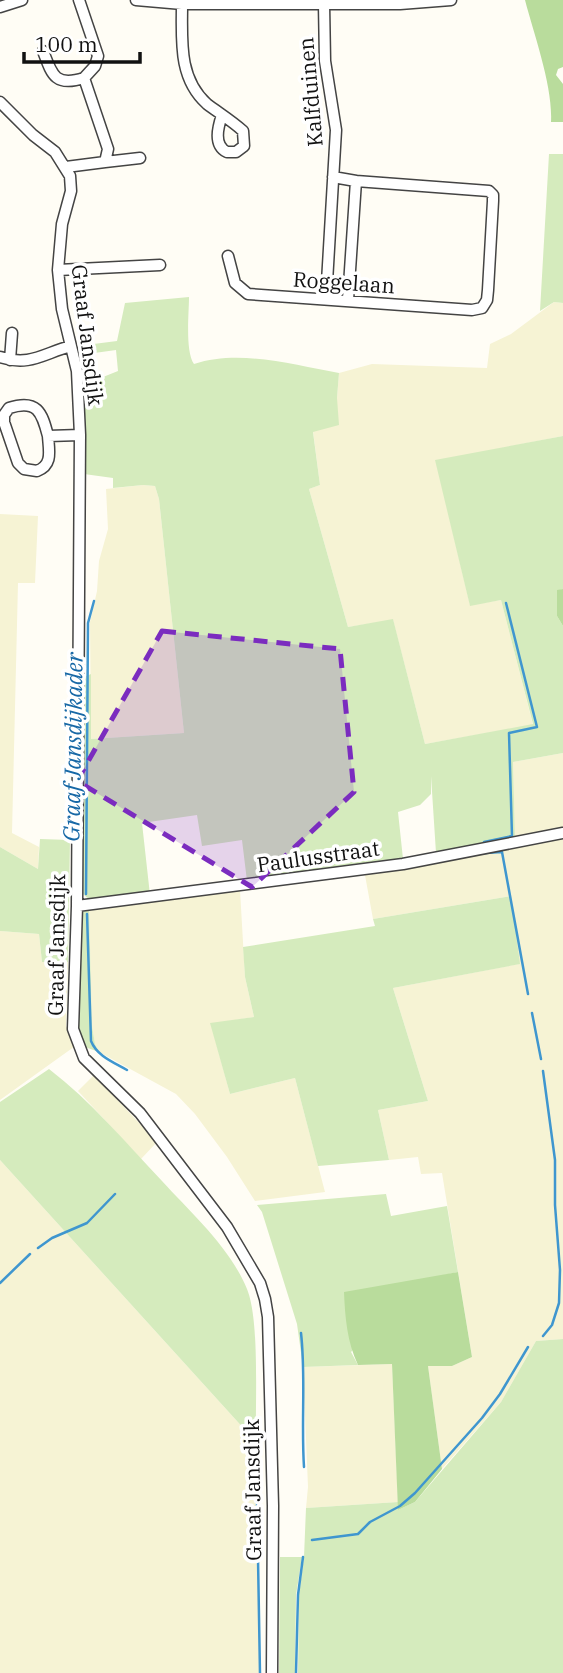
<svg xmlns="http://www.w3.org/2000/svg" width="563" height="1673" font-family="'IBM Plex Serif',serif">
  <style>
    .farmland { fill: #f6f3d4 }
    .green { fill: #d5ebbd }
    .forest { fill: #b9dc9c }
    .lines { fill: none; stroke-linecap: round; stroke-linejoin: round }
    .stream { stroke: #3f96cf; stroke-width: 2.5 }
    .minor-casing { stroke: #444; stroke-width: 13 }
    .minor { stroke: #fff; stroke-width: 10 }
    .marked { fill: #7b2cbf; fill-opacity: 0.2; stroke: #7b2cbf; stroke-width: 5; stroke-dasharray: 14 9; stroke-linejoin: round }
    .labels { text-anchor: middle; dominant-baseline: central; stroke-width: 7; stroke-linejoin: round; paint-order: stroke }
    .street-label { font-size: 21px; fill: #111; stroke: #fff }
    .water-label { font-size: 23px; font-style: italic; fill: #1768a6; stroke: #fff }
  </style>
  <rect width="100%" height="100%" fill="#fffdf5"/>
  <path class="farmland" d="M554 302 563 303V436L436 461 470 605 501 600 533 725 425 744 393 620 348 627 309 489 320 485 313 431 337 398 339 373 372 364 487 368 490 344 511 334Z
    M143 485 155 486 159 499 184 733 91 739 90 622 97 591 99 561 108 529 106 489Z
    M0 514 38 516 35 583H18L12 833 39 847 38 869 0 847Z
    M563 753V827L515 837 513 762Z
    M563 838V1339L536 1341 501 1402 442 1469 428 1366H452L472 1357 442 1173 421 1174 418 1157 389 1160 378 1110 428 1101 393 988 519 964 511 896 373 919 365 875 366 873Z
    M240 890 245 977 254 1017 211 1024 230 1094 295 1078 325 1192 255 1201 227 1157 195 1114 176 1094 99 1052 95 1044 92 1026 89 908Z
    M0 931 39 934 42 962H68L66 1026 78 1044 0 1100Z
    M94 1075 157 1142 141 1159 78 1091Z
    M0 1160 256 1442 260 1673H0Z
    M392 1364 398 1502 306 1508 308 1487 303 1367Z"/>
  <path class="green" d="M549 154H563V303L554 302 540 311Z
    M189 297C189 314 185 351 194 364 240 349 293 365 339 373L337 398 339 425 313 432 320 485 309 489 348 627 393 619 425 744 533 724 501 600 470 606 435 460 563 436V589L557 591V616L563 626V753L513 762 515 837 436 853 431 776V794L420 805 398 812 403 859 247 881 242 840 202 846 197 815 142 823 150 895 92 902 83 894 80 888 84 677 91 674V739L184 733 159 499 155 486 143 485 113 488V478L84 474 83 381 88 383 118 371 116 350 80 355 78 346 117 341 125 303Z
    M40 839 70 840 68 962H42L39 934 0 931V847L38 869Z
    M511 896 520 964 393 988 428 1101 378 1110 389 1160 318 1166 295 1078 230 1094 210 1023 254 1017 245 977 243 947 375 926 373 919Z
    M89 908 92 1026 95 1044 99 1052 85 1047 78 1028 79 919 83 912Z
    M49 1069C91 1101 125 1142 162 1181 192 1214 229 1246 247 1289 260 1321 255 1404 256 1442L0 1160V1102Z
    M386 1194 391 1216 447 1206 458 1272 417 1281 351 1352 358 1365 303 1367 297 1324 262 1212 257 1205Z
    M563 1339V1673H298L299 1595 304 1557 306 1508 398 1502V1510L415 1502 501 1402 536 1341Z
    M280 1557H302L296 1595 295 1673H279Z"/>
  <path class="forest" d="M525 0H563V67L558 69 556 75 563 84V122H551C553 86 534 35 525 0Z
    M563 589V626L557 616V590Z
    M458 1272 472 1357 452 1366H428L442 1469 415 1502 398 1510 392 1364 358 1365C347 1342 345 1317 344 1292Z"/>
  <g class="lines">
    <path class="stream" d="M484 842 512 836 509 733 537 727 506 603
      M485 853 502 852 528 994
      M86 894 88 623 94 601
      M87 914 91 1041C97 1056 113 1062 127 1070
      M532 1013 541 1059
      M543 1071 555 1160V1205L560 1270 559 1303 552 1325 543 1336
      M38 1248 52 1238 87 1223 115 1194
      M0 1283 30 1254
      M301 1333C306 1377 301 1422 304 1467
      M256 1443 260 1673
      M312 1540 358 1534 370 1522 400 1506 415 1493 482 1418 500 1394 528 1347
      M296 1673 298 1595 303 1557"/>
    <defs>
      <path id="minor" d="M79 0 98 56 95 66 84 78
        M136 0 182 4H400L451 0
        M182 4C182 40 178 78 207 104 219 113 232 121 243 131L244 146 236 152H227C213 145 218 127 222 115
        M324 4 325 61 336 130 326 299
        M0 7 22 0
        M43 51C52 75 55 87 84 78L108 149 105 162 66 167
        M0 102 33 135 55 152 70 176 71 191 62 224 58 270 62 309 77 371 80 435 77 906 73 1029 84 1058 140 1113 227 1227 260 1283 265 1299 268 1317 273 1506 272 1673
        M105 162 140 158
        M333 177 356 181 348 300
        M228 256 235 283 248 294 472 310 482 308 487 300 488 290 493 201V195L489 191 356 181
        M58 270 160 265
        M0 357C30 367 44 353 71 346
        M10 360 12 333
        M48 436C49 451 53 465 37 471L24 469 18 463 4 422V415L9 408C37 399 42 412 48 436L80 435
        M77 906 403 864 563 833"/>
    </defs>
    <use href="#minor" class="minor-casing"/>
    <use href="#minor" class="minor"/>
  </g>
  <path class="marked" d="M162 631 340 649 354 792 252 887 77 781Z"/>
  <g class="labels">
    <g class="street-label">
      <text transform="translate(310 92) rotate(-95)">Kalfduinen</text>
      <text transform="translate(344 282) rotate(4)">Roggelaan</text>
      <text transform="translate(88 335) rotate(83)">Graaf Jansdijk</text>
      <text transform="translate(318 856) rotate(-8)">Paulusstraat</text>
      <text transform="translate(56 945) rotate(-89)">Graaf Jansdijk</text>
      <text transform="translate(252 1490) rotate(-91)">Graaf Jansdijk</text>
    </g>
    <g class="water-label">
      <text transform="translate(72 747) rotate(-89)">Graaf Jansdijkader</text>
    </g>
  </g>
  <path d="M24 52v10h116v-10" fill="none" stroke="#111111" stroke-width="3.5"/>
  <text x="35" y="52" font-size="21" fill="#111111" stroke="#ffffff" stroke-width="5" paint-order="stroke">100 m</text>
</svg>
